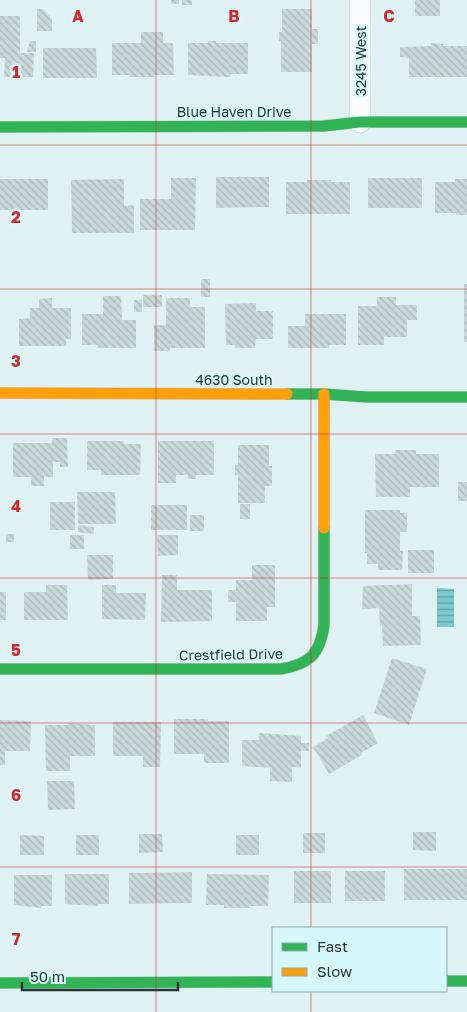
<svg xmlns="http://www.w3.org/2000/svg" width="467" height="1012" font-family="'Golos Text',sans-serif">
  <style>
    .water { fill: url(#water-rules) }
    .building { fill: url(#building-back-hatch) }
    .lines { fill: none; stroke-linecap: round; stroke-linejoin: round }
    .street-casing { stroke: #c0cecf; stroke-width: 22 }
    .fast-casing { stroke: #c0cecf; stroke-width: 12 }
    .slow-casing { stroke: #c0cecf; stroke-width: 12 }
    .street { stroke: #fafdfd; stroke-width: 21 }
    .fast { stroke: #30b455; stroke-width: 11 }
    .slow { stroke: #ff9f0a; stroke-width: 11 }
    .grid { fill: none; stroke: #d62828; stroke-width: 1; stroke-opacity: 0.55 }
    .labels { text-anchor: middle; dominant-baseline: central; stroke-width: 5; stroke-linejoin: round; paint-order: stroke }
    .street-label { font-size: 14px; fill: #283536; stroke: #d7f8fa }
    .grid-label { font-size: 16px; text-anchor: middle; font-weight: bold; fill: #d62828; stroke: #d7f8fa; stroke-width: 5; stroke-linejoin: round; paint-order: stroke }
  </style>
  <defs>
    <pattern id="water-rules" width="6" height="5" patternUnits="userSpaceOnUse" patternTransform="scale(1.25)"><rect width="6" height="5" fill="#79c9ce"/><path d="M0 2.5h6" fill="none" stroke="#63a4a8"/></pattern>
    <pattern id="building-back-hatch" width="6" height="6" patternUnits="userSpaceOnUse" patternTransform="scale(1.25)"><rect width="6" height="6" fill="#c9d8d9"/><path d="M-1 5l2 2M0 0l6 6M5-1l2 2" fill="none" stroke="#adbabb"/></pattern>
  </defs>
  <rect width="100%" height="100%" fill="#dff1f2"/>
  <path class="water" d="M437 588 454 589V627H437Z"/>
  <path class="building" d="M171 0H179V4H171Z
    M182 0H192V5H182Z
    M415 0H440V16H415Z
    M37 9H43L52 19V31H37Z
    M282 9H312V29H318V44H312V72H281V41H279V32H282Z
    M0 16H20V53H34L33 77H4L5 58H0Z
    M141 32H163V43H173L174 75H155V77H130V75H112V43H141Z
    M30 41H36V52H27Z
    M208 41H216V43H248V74H230V77L188 75V43H208Z
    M431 43 443 44V46H467V77H409V58L400 57V47L431 46Z
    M43 48H96L97 78H43Z
    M216 177H269V207L216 208Z
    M171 178H196L195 230H140V199H171Z
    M368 178H422V208H368Z
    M0 179H48V210H0Z
    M124 179V206L134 205V233H72L71 180Z
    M455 179H467V215H456V213H435V182H455Z
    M307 180H331V182H350V214H286V182H307Z
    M201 279H210V297H201Z
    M464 284H467V342H464Z
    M143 295H162V307H143Z
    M103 296H121L122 320H136V348H98V345H82V314H103Z
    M377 297H396V305H417V320H407V337H384V345H358V306H377Z
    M52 298V308H71V339H66V346H19V319L30 318V308H39V299Z
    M166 298H190V307H205V348H170V351H154V325H166Z
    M134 300H142V312H134Z
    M256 303V311H273V339H256L255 348H235V345H226L225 304Z
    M305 314H346V345H329V348H288V326H305Z
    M52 438H67L68 467H60V462H53V477H44V486H31V477H13V443H52Z
    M87 441H124V444H141L140 475H101V470H87Z
    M158 441H214V475H196V479H188V475H176V483H158Z
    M238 445H269V466H272V486H265V503H238V475H235V465H238Z
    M395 450H416V454H439V487H410V497H376L375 454H395Z
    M458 482H467V501H458Z
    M77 492H115L116 524H78Z
    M50 502H75V530H50Z
    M240 504H250V519H240Z
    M151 505H187V530H151Z
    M365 510H400V513H407V532H400V551H403L402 570H378V564H367V553H365Z
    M190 515H204V531H190Z
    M78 525 94 527V534L78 532Z
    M6 534H14V542H6Z
    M70 535H84V549H70Z
    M157 535H178V555L158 556Z
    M408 550H434V573H408Z
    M87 555H113V579L88 580Z
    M252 565H275V607H267V621H236V602H228V590H236V580H252Z
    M162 575H177V590H212V621L161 622Z
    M412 584V616H420L421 645 383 646 382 625 380 626 379 608 362 609 363 586Z
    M46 585H67L68 620H24V592H46Z
    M102 585H116V593H146L145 620 102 619Z
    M0 592H6V620H0Z
    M392 658 427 669 409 725 374 713Z
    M363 715 378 743 361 753 362 755 329 774 313 747 328 738 326 736Z
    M174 719H208V721H229V763H204V754H174Z
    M0 720 31 721 30 751H5V765H0Z
    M113 722H161L160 767H143V756H113Z
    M68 723 95 725V756H70V771H46L45 725H68Z
    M259 733 301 736V743H309V751H301V768L292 767V782L270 781V768L242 766V740H259Z
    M47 781H74L75 809 48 810Z
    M413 832H436V851L413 850Z
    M303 833H325V853H303Z
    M139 834H162L163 852 139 853Z
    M20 835 44 836V855H20Z
    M76 835H99V855H76Z
    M236 835H259V855H236Z
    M404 869H467V900H404Z
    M294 871H331V903H294Z
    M345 871H385V901H345Z
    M192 872V903L129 904V873Z
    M65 874H109V904H98V906L65 904Z
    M207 874 269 875 268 906H250V908H224V905H206Z
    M14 875H52V906H41V908L14 905Z"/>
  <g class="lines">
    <defs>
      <path id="street" d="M360 0V122"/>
      <path id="fast" d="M0 127 324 126 360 122H467
        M287 394H324L366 397H467
        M0 669H281C310 664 320 654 324 625V528
        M446 981H467
        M0 983 273 982"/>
      <path id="slow" d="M0 393 287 394
        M324 394V528"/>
    </defs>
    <use href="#street" class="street-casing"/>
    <use href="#fast" class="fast-casing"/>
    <use href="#slow" class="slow-casing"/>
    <use href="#street" class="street"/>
    <use href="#fast" class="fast"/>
    <use href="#slow" class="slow"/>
  </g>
  <path class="grid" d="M156 0V1012M311 0V928M0 145H467M0 289H467M0 434H467M0 578H467M0 723H467M0 867H467M311 991V1012"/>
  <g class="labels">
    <g class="street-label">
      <text transform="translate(360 61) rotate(-90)">3245 West</text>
      <text x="234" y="111">Blue Haven Drive</text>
      <text x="234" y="379">4630 South</text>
      <text transform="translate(231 654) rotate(-1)">Crestfield Drive</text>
    </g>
  </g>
  <g class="grid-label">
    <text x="78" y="22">A</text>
    <text x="234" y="22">B</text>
    <text x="389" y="22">C</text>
    <text x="16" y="78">1</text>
    <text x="16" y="223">2</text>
    <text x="16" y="367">3</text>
    <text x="16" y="512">4</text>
    <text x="16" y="656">5</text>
    <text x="16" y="801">6</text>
    <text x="16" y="945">7</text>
  </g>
  <rect x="272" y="927" width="175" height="65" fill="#d7f8fa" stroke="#91aaac"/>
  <rect x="282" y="943" width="25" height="8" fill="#30b455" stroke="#91aaac"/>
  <text x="317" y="952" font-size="15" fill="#283536">Fast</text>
  <rect x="282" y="968" width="25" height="8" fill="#ff9f0a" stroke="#91aaac"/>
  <text x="317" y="977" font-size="15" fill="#283536">Slow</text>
  <path d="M22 982v8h156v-8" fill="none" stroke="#283536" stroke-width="2.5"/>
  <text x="30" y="982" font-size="15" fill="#283536" stroke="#d7f8fa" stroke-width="4" paint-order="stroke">50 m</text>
</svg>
